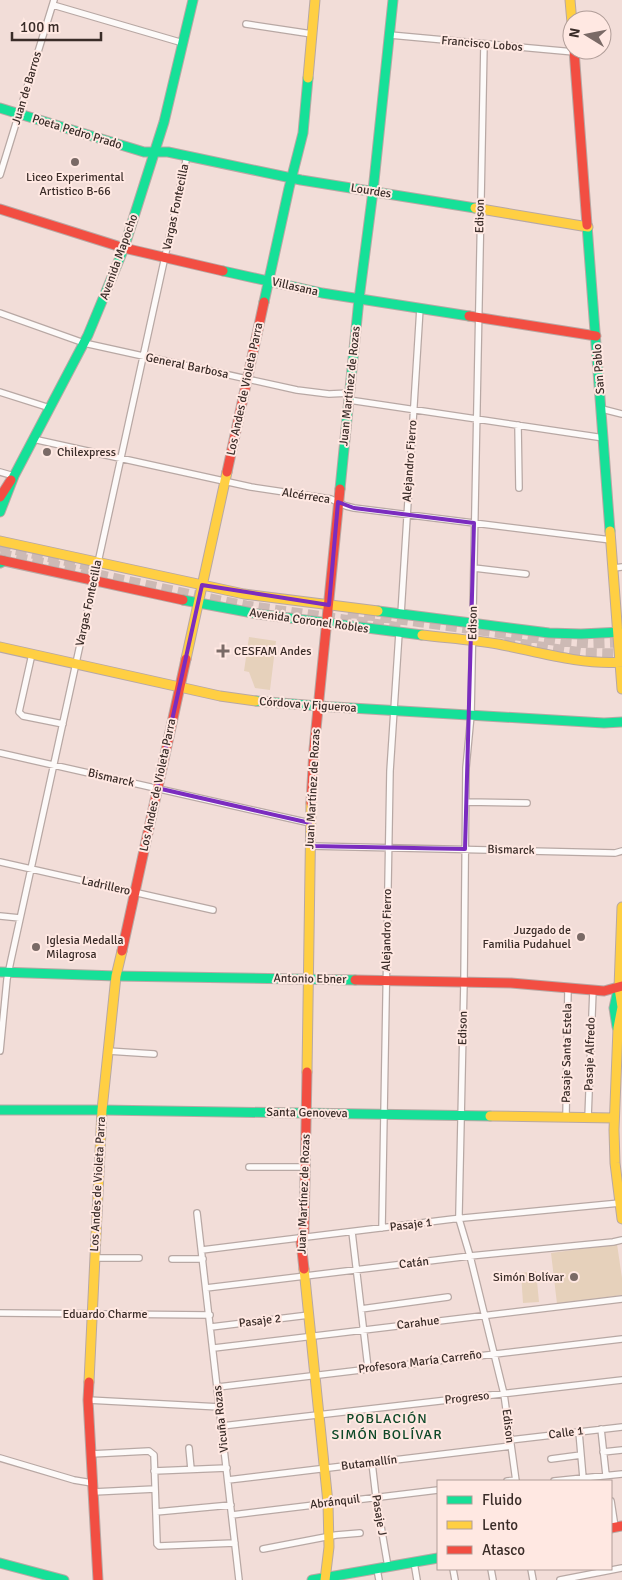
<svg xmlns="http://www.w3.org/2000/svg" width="622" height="1580" font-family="Signika,sans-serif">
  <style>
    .green { fill: #e6d1bb }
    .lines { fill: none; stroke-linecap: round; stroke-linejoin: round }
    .highway-tunnel { stroke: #cdbab5; stroke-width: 11; stroke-dasharray: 11 5.5; stroke-linecap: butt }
    .street-casing { stroke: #b8a8a4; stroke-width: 8 }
    .fast-casing { stroke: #b8a8a4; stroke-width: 11 }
    .slow-casing { stroke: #b8a8a4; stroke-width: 11 }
    .jam-casing { stroke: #b8a8a4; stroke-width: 11 }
    .street { stroke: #fdfaf9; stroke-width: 5.5 }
    .fast { stroke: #16e098; stroke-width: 9 }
    .slow { stroke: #ffcf43; stroke-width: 9 }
    .jam { stroke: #f24e42; stroke-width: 9 }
    .marked { fill: none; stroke: #7b2cbf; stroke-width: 4; stroke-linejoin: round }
    .poi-dot { fill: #7a6a66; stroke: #ffe8e2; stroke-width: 2 }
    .labels { text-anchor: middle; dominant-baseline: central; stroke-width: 4; stroke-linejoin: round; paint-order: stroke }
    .street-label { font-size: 12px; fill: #3a2c28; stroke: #ffe8e2 }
    .poi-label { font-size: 12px; fill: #3a2c28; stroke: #ffe8e2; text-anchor: start }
    .neighbourhood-label { font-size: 14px; letter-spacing: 1px; fill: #0e4828; stroke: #ffe8e2 }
  </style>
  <rect width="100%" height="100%" fill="#f2ddd8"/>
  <path class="green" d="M249 637 276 641 270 690 255 688 249 672 244 671Z
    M617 1244 622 1278V1295L557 1304 551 1253Z
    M536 1271 539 1302 523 1303 521 1273Z"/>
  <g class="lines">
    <path class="highway-tunnel" d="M0 546 92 566
      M0 554 210 599 246 606 401 628
      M348 612 561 641 590 643 622 642
      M504 642 583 653 622 654"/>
    <defs>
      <path id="street" d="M53 5 183 43
        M246 24 312 34
        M390 35 574 52
        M484 44 471 715 466 768 464 982 459 1213V1219L470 1256 504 1394 516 1481
        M0 175 54 0
        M0 313 84 343 297 390 329 394 350 393
        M0 392 50 408
        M349 400 604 438
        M602 409 622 414
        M518 425 519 488
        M33 439 251 487 331 499 346 506 354 508 611 540
        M0 472 14 476
        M474 568 526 574
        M614 568 622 567
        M401 614 420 308
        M32 654 19 712 23 716 63 724
        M0 753 310 823
        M466 802 527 803
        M310 846 615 853 622 851
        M0 862 213 910
        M0 916 20 918
        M0 1051 7 979 11 960 187 156
        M108 1051 154 1054
        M566 1117 568 988
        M588 1118 593 990
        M249 1167H305
        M197 1213 239 1580
        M382 1228 390 771 399 633
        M352 1232 368 1368
        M202 1250 453 1219 620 1203
        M95 1258H139
        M172 1259H203
        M206 1288 470 1256 613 1242 622 1240
        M361 1309 448 1297
        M0 1313 210 1315
        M211 1327 309 1315
        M214 1348 622 1299
        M218 1387 622 1339
        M88 1400 220 1407
        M222 1426 622 1380
        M601 1429 606 1475
        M579 1432 583 1478
        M510 1440 622 1427
        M189 1448 191 1469
        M603 1452 622 1450
        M91 1454 149 1451 154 1455 157 1544 159 1546 235 1543
        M0 1458 74 1480 92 1483
        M551 1459 581 1455
        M372 1463 376 1497 388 1567
        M154 1471 227 1468
        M228 1480 511 1446
        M507 1481 516 1480
        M554 1481 622 1474
        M93 1492 155 1489
        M611 1501 615 1527
        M156 1512 231 1505
        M232 1515 438 1490
        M263 1549 336 1535 360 1533
        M414 1562 417 1580
        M377 1569 379 1580
        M453 1569 455 1580
        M491 1569 493 1580
        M531 1569 533 1580
        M560 1580 622 1568"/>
      <path id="fast" d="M0 108 144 152H168L301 180 475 208
        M587 225 610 531
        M223 271 322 293 469 316
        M264 302 289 188 303 133 308 78
        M340 489 359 299 373 191 393 0
        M0 512 14 476 88 335 124 248 164 122 193 0
        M0 563 4 561
        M183 600 258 614 422 635
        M378 611 549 633 581 634 622 632
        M256 701 318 706 604 723 622 722
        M0 972 116 976 355 980
        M617 1027 614 1008 618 990
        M0 1110H102L490 1116
        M0 1563 64 1580
        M312 1580 438 1558"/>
      <path id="slow" d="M570 0 572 23
        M308 78 315 0
        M475 208 588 227
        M610 531 622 689
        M0 541 244 594 378 611
        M422 635C447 638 473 640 498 644 539 652 580 665 622 662
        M0 647 220 696 256 701
        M186 659 227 472
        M622 907 619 988 622 1007 618 1028 614 1130 615 1163 622 1219
        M307 1072 311 803
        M490 1116 614 1118
        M304 1269 328 1503 329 1547 325 1580
        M89 1382 102 1110 116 976 122 951"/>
      <path id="jam" d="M574 50 587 225
        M0 209 124 248 223 271
        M469 316 596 336
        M227 472 264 302
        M0 497 11 480
        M0 560 183 600
        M311 803 314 749 340 489
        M122 951 186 659
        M355 980 511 983 604 991 622 986
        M304 1269 301 1242 304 1232 307 1072
        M89 1382 88 1400 98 1580
        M611 1528 622 1526"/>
    </defs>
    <use href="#street" class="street-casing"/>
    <use href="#fast" class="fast-casing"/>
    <use href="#slow" class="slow-casing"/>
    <use href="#jam" class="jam-casing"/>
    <use href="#street" class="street"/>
    <use href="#fast" class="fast"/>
    <use href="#slow" class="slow"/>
    <use href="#jam" class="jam"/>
  </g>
  <path class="marked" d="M338 502 354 508 474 523 465 849 310 846V823L157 788 202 585 329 605Z"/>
  <g class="poi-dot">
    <circle cx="75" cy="162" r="5"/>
    <circle cx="47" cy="452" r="5"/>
    <path d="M220.5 643.5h5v5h5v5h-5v5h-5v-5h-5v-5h5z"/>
    <circle cx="581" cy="937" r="5"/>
    <circle cx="36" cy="947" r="5"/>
    <circle cx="574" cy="1277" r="5"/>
  </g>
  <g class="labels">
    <g class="street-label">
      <text transform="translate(482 44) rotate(5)">Francisco Lobos</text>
      <text transform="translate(27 88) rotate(-73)">Juan de Barros</text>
      <text transform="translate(77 132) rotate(17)">Poeta Pedro Prado</text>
      <text transform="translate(371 191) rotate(9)">Lourdes</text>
      <text transform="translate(176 207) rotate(-78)">Vargas Fontecilla</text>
      <text transform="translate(480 216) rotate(-89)">Edison</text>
      <text transform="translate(119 257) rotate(-70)">Avenida Mapocho</text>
      <text transform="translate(295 287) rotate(13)">Villasana</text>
      <text transform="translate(187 366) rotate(12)">General Barbosa</text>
      <text transform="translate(599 369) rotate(-94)">San Pablo</text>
      <text transform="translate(350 386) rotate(-84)">Juan Martínez de Rozas</text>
      <text transform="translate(245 389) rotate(-78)">Los Andes de Violeta Parra</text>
      <text transform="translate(410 461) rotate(-86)">Alejandro Fierro</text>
      <text transform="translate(306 496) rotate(9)">Alcérreca</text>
      <text transform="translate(89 603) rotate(-78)">Vargas Fontecilla</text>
      <text transform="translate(309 621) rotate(8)">Avenida Coronel Robles</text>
      <text transform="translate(473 623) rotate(-89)">Edison</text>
      <text transform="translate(308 705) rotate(4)">Córdova y Figueroa</text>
      <text transform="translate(111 778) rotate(13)">Bismarck</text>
      <text transform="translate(158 785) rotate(-78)">Los Andes de Violeta Parra</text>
      <text transform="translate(313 789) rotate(-87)">Juan Martínez de Rozas</text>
      <text transform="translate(511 850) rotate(1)">Bismarck</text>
      <text transform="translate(106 886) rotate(13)">Ladrillero</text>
      <text transform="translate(387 930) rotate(-89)">Alejandro Fierro</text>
      <text transform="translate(310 979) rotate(1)">Antonio Ebner</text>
      <text transform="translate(463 1028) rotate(-89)">Edison</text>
      <text transform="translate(567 1053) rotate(-89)">Pasaje Santa Estela</text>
      <text transform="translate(590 1054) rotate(-88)">Pasaje Alfredo</text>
      <text transform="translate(307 1113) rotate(1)">Santa Genoveva</text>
      <text transform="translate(98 1184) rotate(-87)">Los Andes de Violeta Parra</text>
      <text transform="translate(304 1194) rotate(-88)">Juan Martínez de Rozas</text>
      <text transform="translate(411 1225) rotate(-7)">Pasaje 1</text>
      <text transform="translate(414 1263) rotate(-7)">Catán</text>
      <text x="105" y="1314">Eduardo Charme</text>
      <text transform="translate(260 1321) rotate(-7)">Pasaje 2</text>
      <text transform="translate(418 1323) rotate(-7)">Carahue</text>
      <text transform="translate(420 1362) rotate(-7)">Profesora María Carreño</text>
      <text transform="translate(467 1398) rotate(-6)">Progreso</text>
      <text transform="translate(221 1419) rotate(-96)">Vicuña Rozas</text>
      <text transform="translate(508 1426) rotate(83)">Edison</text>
      <text transform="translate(566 1433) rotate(-7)">Calle 1</text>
      <text transform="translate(369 1463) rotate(-7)">Butamallín</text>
      <text transform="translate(335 1502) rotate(-7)">Abránquil</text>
      <text transform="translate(379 1515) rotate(81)">Pasaje J</text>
    </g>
    <g class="poi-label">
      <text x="75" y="177" text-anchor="middle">Liceo Experimental<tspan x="75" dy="14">Artistico B-66</tspan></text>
      <text x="57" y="452">Chilexpress</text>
      <text x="234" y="651">CESFAM Andes</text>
      <text x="571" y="930" text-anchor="end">Juzgado de<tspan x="571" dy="14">Familia Pudahuel</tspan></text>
      <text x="46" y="940">Iglesia Medalla<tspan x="46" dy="14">Milagrosa</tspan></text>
      <text x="564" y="1277" text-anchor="end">Simón Bolívar</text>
    </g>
    <g class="neighbourhood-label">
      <text x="387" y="1418">POBLACIÓN<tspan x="387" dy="16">SIMÓN BOLÍVAR</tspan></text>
    </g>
  </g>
  <rect x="437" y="1480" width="175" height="90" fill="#ffe8e2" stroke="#b09d98"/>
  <rect x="447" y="1496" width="25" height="8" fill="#16e098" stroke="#b09d98"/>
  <text x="482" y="1505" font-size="15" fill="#3a2c28">Fluido</text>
  <rect x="447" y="1521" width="25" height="8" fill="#ffcf43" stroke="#b09d98"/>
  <text x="482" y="1530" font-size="15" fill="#3a2c28">Lento</text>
  <rect x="447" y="1546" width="25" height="8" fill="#f24e42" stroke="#b09d98"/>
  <text x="482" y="1555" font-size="15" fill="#3a2c28">Atasco</text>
  <g transform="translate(587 35) rotate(280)"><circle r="24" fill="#ffe8e2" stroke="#b09d98"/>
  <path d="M0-4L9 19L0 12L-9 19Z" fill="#7a6a66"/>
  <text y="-8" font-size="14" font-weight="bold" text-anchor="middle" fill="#3a2c28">N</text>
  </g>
  <path d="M12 32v8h89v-8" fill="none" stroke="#3a2c28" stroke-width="2.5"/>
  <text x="20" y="32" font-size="15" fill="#3a2c28" stroke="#ffe8e2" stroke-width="4" paint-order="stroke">100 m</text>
</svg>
